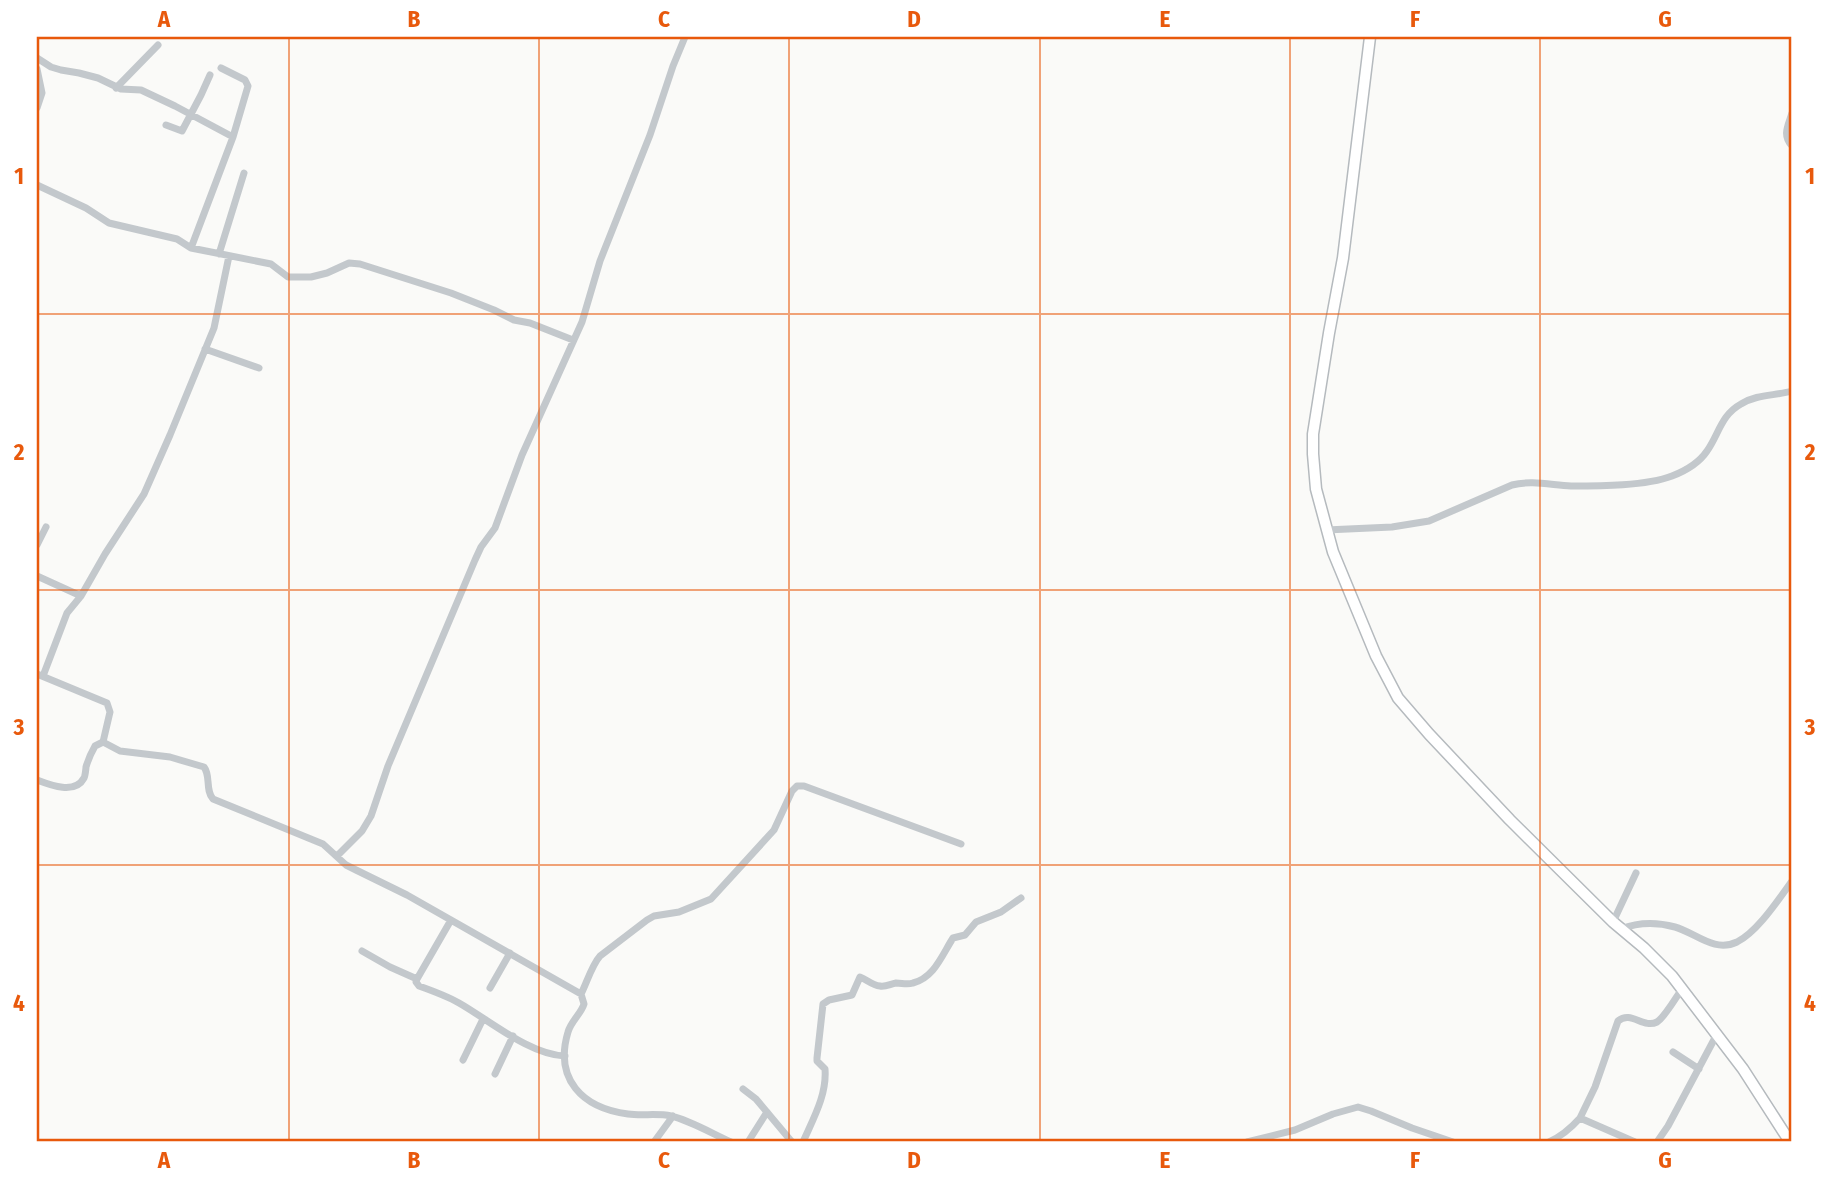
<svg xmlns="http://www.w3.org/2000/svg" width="1829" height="1179" font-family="'Fira Sans Condensed',sans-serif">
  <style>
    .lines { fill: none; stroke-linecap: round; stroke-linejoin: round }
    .primary-casing { stroke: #b5babe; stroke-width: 13 }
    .minor { stroke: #c3c8cc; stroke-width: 7 }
    .primary { stroke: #fff; stroke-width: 10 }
    .grid { fill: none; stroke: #e8590c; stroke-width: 2; stroke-opacity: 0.55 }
    .neatline { fill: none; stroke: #e8590c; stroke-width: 2.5 }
    .grid-label { font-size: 23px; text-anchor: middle; font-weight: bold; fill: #e8590c }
  </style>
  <rect width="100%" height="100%" fill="#fafaf8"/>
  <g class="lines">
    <defs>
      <path id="primary" d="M1370 37 1343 258 1329 333 1313 434V454L1316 489 1333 552 1376 656 1398 698 1429 734 1510 820 1613 922 1644 948 1672 976 1743 1069 1790 1142"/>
    </defs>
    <use href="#primary" class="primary-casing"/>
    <path class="minor" d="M37 58 51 67 61 70 79 73 98 78 121 89 141 90 175 106 233 137 191 248
      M221 68 245 80 248 86 233 137
      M37 69 42 93 37 108
      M116 88 158 45
      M1792 113C1788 126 1782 135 1792 146
      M166 125 182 131 201 95 210 75
      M37 185 86 208 109 223 177 239 191 248 271 264 288 277H311L327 273 349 263 360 264 451 293 494 310 514 320 530 323 573 340
      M219 254 244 173
      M205 349 259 368
      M1326 530 1392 527 1429 521 1512 485C1531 480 1551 485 1571 486 1600 486 1646 486 1672 476 1685 471 1699 463 1707 451 1719 434 1721 415 1741 404 1757 394 1775 396 1792 391
      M37 545 46 527
      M37 576 81 596
      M37 674 107 703 110 712 103 742 120 751 170 757 204 767C211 776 205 790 213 799L323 844 346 865 356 870 407 895 581 994 584 1004C581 1014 571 1021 568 1032 554 1079 582 1108 628 1114 642 1116 658 1113 671 1116 689 1120 713 1134 731 1142
      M43 676 67 613 81 596 105 554 144 494 170 435 214 328 229 256
      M37 780C50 785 75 795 84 778 85 777 86 768 86 767 88 760 91 753 95 746L103 742
      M337 856 362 831 371 816 388 766 475 560 481 547 495 528 522 455 582 322 600 261 650 135 673 66 685 37
      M1613 922 1636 873
      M1621 929C1639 922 1656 922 1675 927 1696 933 1714 953 1737 942 1758 931 1778 900 1792 881
      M362 951 390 967 417 979 416 982 419 986C433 991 447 996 459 1003 489 1020 530 1055 565 1056
      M417 979 451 920
      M490 988 510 953
      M581 994C587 982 592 965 600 956L647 920 654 916 679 912 711 899 774 830 792 791 797 786H804L961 844
      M1673 1052 1699 1069
      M463 1060 483 1019
      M495 1074 513 1036
      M743 1089 756 1099 792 1142
      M1580 1118 1595 1087 1618 1021C1631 1010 1643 1029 1657 1022 1665 1017 1676 997 1682 989
      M654 1142 673 1116
      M748 1142 767 1112
      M803 1142C813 1119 827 1095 825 1069L817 1061V1058L823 1004 829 1000 852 995 860 977C866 979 872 985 880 986 886 987 890 984 896 983 902 983 907 985 913 983 934 978 942 955 953 938L965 935 976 922 1001 912 1021 898
      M1247 1142 1295 1130 1333 1114 1358 1107 1371 1111 1412 1128 1453 1142
      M1549 1142C1562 1136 1571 1128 1580 1118L1635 1142
      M1657 1142 1668 1126 1717 1034"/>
    <use href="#primary" class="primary"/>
  </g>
  <path class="grid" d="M289 37V1142M539 37V1142M789 37V1142M1040 37V1142M1290 37V1142M1540 37V1142M37 314H1792M37 590H1792M37 865H1792"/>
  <rect width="1829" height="1179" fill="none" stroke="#ffffff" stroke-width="77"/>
  <rect x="38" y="38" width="1752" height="1102" class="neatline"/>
  <g class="grid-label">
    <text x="164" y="27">A</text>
    <text x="414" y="27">B</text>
    <text x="664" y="27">C</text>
    <text x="914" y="27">D</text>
    <text x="1165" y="27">E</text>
    <text x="1415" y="27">F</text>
    <text x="1665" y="27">G</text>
    <text x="19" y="184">1</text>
    <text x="1810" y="184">1</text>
    <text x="19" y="460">2</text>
    <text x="1810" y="460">2</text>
    <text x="19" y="735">3</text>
    <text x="1810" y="735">3</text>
    <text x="19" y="1011">4</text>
    <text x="1810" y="1011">4</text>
    <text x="164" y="1168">A</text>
    <text x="414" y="1168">B</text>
    <text x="664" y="1168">C</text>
    <text x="914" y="1168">D</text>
    <text x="1165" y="1168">E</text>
    <text x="1415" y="1168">F</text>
    <text x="1665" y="1168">G</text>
  </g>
</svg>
